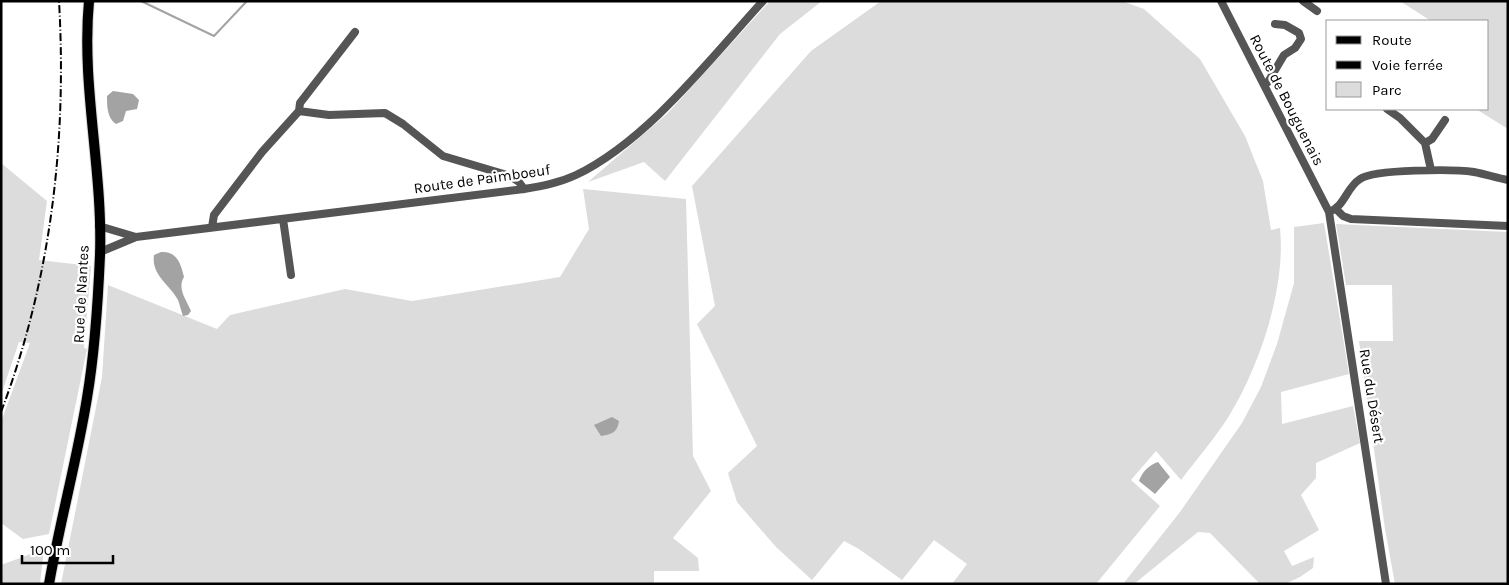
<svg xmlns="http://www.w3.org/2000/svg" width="1509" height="585" font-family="Karla,sans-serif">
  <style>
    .green { fill: #dcdcdc }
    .water { fill: #a3a3a3 }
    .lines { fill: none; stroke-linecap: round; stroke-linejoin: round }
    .stream { stroke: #a3a3a3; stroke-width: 2 }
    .major-casing { stroke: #dbdbdb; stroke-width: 12 }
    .minor { stroke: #555; stroke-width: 8 }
    .major { stroke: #000; stroke-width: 10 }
    .rail { stroke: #000; stroke-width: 2; stroke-dasharray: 8 2.5 1 2.5; stroke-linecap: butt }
    .labels { text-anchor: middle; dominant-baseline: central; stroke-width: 4.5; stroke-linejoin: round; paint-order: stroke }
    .street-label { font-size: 15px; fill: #000; stroke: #fff }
  </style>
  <rect width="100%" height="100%" fill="#fff"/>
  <path class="green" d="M770 1H822L780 34 665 181 644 162 588 182 668 113Z
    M881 1H1122L1144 9 1200 59 1245 136 1263 181 1271 230 1280 228C1286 288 1260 365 1229 416 1215 438 1197 459 1181 480L1156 451 1131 480 1160 506 1096 584H952L967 564 934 540 902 580 859 549 844 541 812 580 776 547 737 502 728 473 757 446 697 324 715 306 692 186 811 51Z
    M1400 1H1508V129L1476 109H1488V21H1431Z
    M1 163 47 201 39 260 91 266 84 348 87 349 49 534 23 539 1 523V422L30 343 19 342 1 395Z
    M583 189 686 199 693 456 711 491 673 538 698 558 699 571H654V584H61L102 377 108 285 217 329 230 315 345 289 412 301 560 277 589 229Z
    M1324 223 1349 374 1281 392 1282 424 1353 406 1360 443 1316 463V478L1301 495 1319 530 1284 551 1292 566 1314 557 1313 568 1300 577 1285 584H1260L1210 533 1198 532 1134 584H1123L1180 512 1242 423 1261 387 1277 344 1294 283V227Z
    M1336 224 1508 232V584H1395L1385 529 1359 341H1393L1392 285H1346Z
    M44 549 40 584H1V565Z"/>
  <path class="water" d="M113 91 133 94 139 100 137 109 126 111 123 121 116 124C107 118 107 106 107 96Z
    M161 252C177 251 181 264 184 277 177 289 186 299 191 311L188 315 183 316C181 311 180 305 178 300 169 284 151 275 154 255Z
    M612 417 619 421C617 433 612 434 601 436L594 425Z
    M1158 462 1170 477 1155 494 1139 481C1142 472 1149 465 1158 462Z"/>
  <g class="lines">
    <path class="stream" d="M141 1 214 36 247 1"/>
    <defs>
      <path id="major" d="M49 584C60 521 77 460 87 398 95 351 98 302 100 255 103 170 81 86 89 1"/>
    </defs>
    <use href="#major" class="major-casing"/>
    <path class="minor" d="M1221 1 1329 212 1386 584
      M1303 1 1317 11
      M1264 85 1268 82 1284 55 1295 48 1301 39 1299 33 1285 25 1275 24
      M1387 109 1400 118 1425 143 1431 170
      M299 111 329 115 385 113 403 124 443 156 510 176 519 182 524 189
      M1425 143 1432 139 1445 120
      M1336 209 1343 216 1351 219 1508 226
      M1329 212C1345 206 1346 188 1360 179 1374 169 1455 169 1474 172 1485 174 1497 178 1508 180
      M283 219 291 275
      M99 226 136 237
      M212 227 214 215 262 152 299 111 300 103 355 32
      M100 252 136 237 524 189C542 186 559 183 576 175 647 141 710 59 763 1"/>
    <use href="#major" class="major"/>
    <path class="rail" d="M1 412C51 280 67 142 59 1"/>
  </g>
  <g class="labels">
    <g class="street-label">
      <text transform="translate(1287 100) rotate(63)">Route de Bouguenais</text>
      <text transform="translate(482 179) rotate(-8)">Route de Paimboeuf</text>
      <text transform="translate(81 294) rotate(-87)">Rue de Nantes</text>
      <text transform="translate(1372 396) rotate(81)">Rue du Désert</text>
    </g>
  </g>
  <rect width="1509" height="585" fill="none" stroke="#000000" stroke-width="5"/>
  <rect x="1326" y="20" width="162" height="90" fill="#ffffff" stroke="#999999"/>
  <rect x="1336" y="36" width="25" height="8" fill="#000000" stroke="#999999"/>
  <text x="1372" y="45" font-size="15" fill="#000000">Route</text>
  <rect x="1336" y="61" width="25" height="8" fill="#000000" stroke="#999999"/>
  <text x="1372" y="70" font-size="15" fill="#000000">Voie ferrée</text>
  <rect x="1336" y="82" width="25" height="15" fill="#dcdcdc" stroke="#999999"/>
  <text x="1372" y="95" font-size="15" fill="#000000">Parc</text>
  <path d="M22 555v8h91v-8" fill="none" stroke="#000000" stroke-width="2.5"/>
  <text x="30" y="555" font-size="15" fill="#000000" stroke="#ffffff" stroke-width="4" paint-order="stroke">100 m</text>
</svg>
